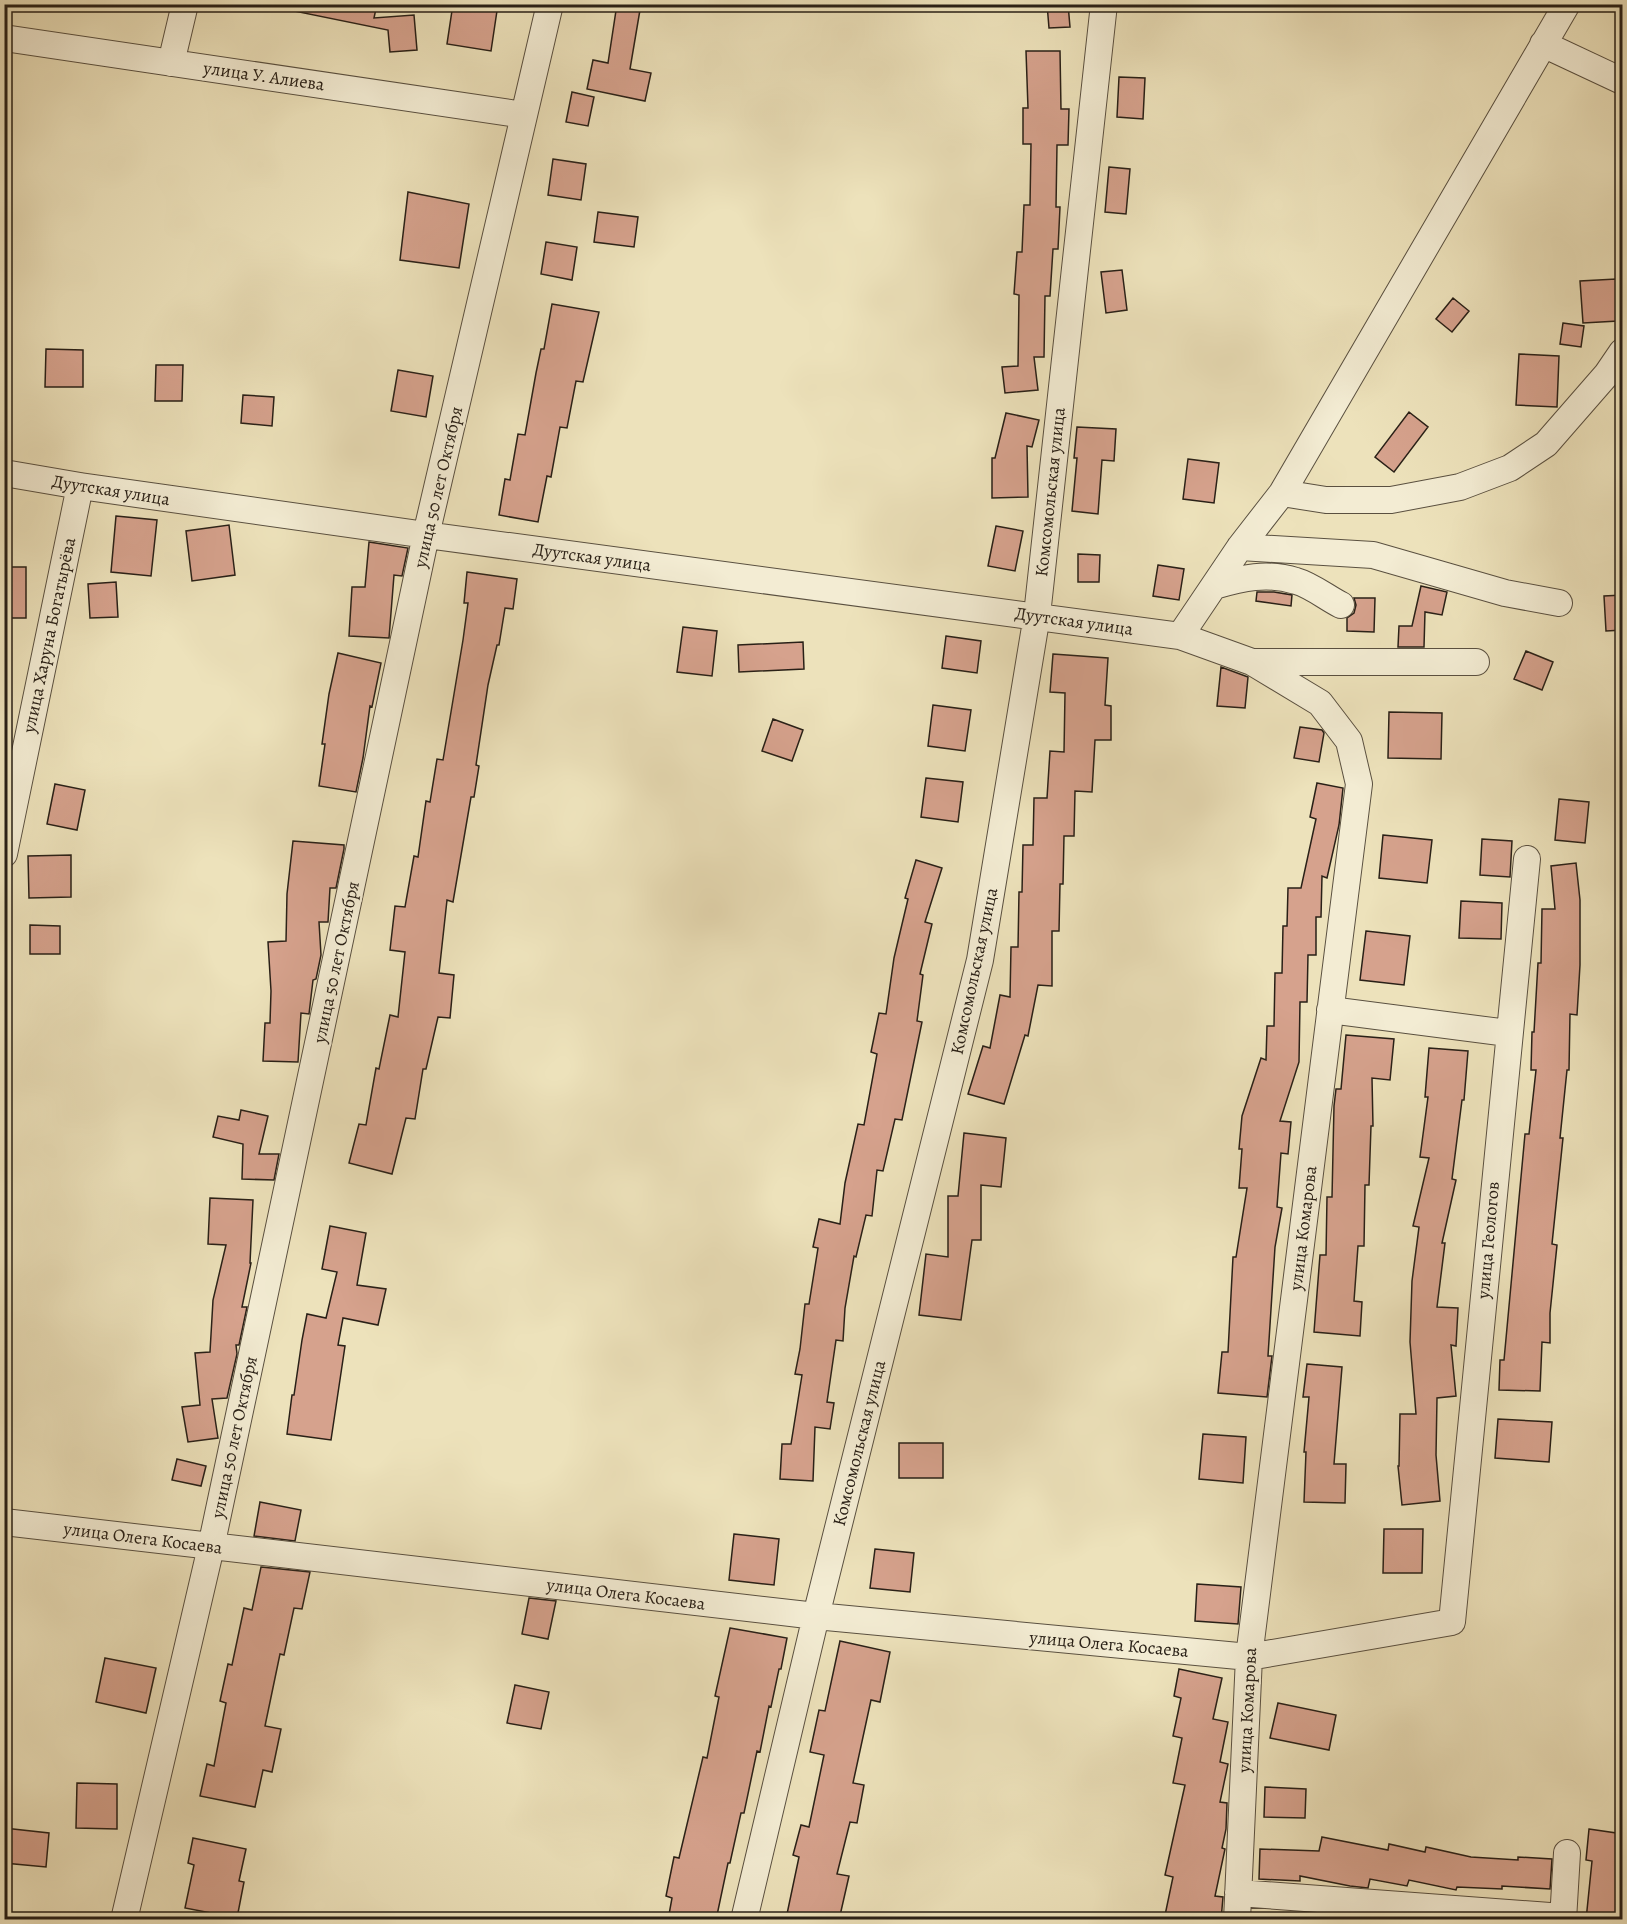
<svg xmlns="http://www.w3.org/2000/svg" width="1627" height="1924" font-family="Alegreya,serif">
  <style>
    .building { fill: #d6a28d; stroke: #292017; stroke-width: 1.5 }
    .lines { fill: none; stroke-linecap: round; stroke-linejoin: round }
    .minor-casing { stroke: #5a5040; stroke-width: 28 }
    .minor { stroke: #f3ecd3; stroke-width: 26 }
    .labels { text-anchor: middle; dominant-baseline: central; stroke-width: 4.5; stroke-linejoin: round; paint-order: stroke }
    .street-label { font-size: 18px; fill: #292017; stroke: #f3ecd3 }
  </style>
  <rect width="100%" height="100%" fill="#ede2bb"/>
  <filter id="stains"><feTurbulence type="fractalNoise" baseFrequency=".00333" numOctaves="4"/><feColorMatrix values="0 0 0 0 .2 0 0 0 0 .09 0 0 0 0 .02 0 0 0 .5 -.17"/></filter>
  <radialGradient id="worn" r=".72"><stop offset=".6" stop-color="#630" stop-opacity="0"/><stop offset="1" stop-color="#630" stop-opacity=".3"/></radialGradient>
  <path class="building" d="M295 4H377L374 18 414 15 417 50 390 52 388 30 294 11Z
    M453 4H498L491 51 447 44Z
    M617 4H641L630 69 651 73 645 101 587 89 593 60 608 63Z
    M1047 4H1068L1070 27 1049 28Z
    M1026 51H1060L1061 109H1069L1068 145H1057L1056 207H1060L1058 249H1053L1050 296H1045L1044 357H1034L1038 390 1005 393 1002 367 1018 366 1019 295 1014 294 1017 252H1022L1024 205H1030L1031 144H1023V108H1028Z
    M1119 77 1145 78 1143 119 1117 117Z
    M572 92 594 97 588 126 566 122Z
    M553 159 586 164 581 200 548 195Z
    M1109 167 1130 169 1126 214 1105 212Z
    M408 192 469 204 459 268 400 260Z
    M598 212 638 217 634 247 594 242Z
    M546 242 577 247 572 280 541 274Z
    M1122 270 1127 310 1106 313 1101 272Z
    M1616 279 1618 321 1583 323 1580 281Z
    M1453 298 1469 311 1452 332 1436 319Z
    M552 304 599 312 583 382 576 381 567 428 560 427 551 477 547 476 538 522 499 515 505 479 510 480 518 434 525 435 536 373 541 349H544Z
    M1563 323 1584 326 1581 347 1560 344Z
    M46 349 83 350V387H45Z
    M1519 354 1559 356 1557 407 1516 405Z
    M156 365H183L182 401H155Z
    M398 370 433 376 426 417 391 411Z
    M243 395 274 397 272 426 241 423Z
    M1409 412 1428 427 1394 472 1375 457Z
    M1006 413 1039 420 1032 447 1027 446 1028 497 992 498V458H995Z
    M1077 427 1116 429 1114 461 1102 460 1098 514 1072 511 1077 458H1074Z
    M1188 459 1219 463 1214 503 1183 499Z
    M116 516 157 520 151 576 111 572Z
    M229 525 235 575 192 581 186 531Z
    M996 526 1023 531 1015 571 988 566Z
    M369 542 408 548 402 576 394 575 389 638 349 636 352 587H365Z
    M1078 554 1100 555 1099 582H1078Z
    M1158 565 1184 569 1179 600 1153 596Z
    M4 567H26V618H4Z
    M467 572 517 579 513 609 505 608 499 645H497L488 685 476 765 479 766 474 797H471L453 902 447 900 439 973 454 975 450 1018 438 1017 426 1069H423L415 1119 406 1118 392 1174 349 1163 359 1124 366 1125 376 1068 379 1069 390 1015 398 1017 405 952 390 950 395 906 405 907 414 856 418 857 426 801 430 802 437 759 443 760 463 640 468 603H464Z
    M116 582 118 617 90 618 88 584Z
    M1421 586 1447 592 1442 615 1425 612 1424 647H1398L1399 626H1412Z
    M1257 592H1274L1292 595 1291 606 1256 601Z
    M1623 595V630L1606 631 1604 596Z
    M1354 598H1375L1374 632 1347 631V618L1354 613 1356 605Z
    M683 627 717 631 712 676 677 672Z
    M946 636 981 641 977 673 942 668Z
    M803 642 804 669 739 672 738 645Z
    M1526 651 1553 662 1542 690 1514 679Z
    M338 653 381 663 372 707 370 706 363 758 356 792 319 786 325 744H322L329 694Z
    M1053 654 1108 658 1105 705 1111 706V740H1095L1092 792 1075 791 1074 836H1064L1063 884H1060L1059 931H1052V986L1038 985 1028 1036 1025 1035 1004 1104 968 1094 983 1046 990 1048 1000 995 1010 997 1011 947H1018L1019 892H1022L1023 845H1033L1034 798H1047L1050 751 1064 752 1065 693 1050 692Z
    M1221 667 1248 677 1245 708 1217 706Z
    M933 705 971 710 965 751 928 746Z
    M1389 712 1442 713 1441 759 1388 758Z
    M773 719 803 730 792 761 762 751Z
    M1300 727 1322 730 1324 733 1319 762 1294 758Z
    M926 778 963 782 958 822 921 817Z
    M1317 783 1343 788 1339 825 1327 878 1322 876 1321 917H1316V955H1308L1307 1002H1300L1299 1062 1280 1121 1291 1122 1288 1154 1281 1153 1277 1207 1282 1208 1275 1247 1268 1356H1272L1267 1397 1218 1393 1222 1352H1228L1233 1257H1236L1247 1188H1239L1242 1149H1239L1242 1116 1261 1058 1266 1060 1267 1026H1274L1275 973H1282L1283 926H1287L1288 888H1301L1316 819 1310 817Z
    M55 784 85 790 77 830 47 824Z
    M1559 799 1589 802 1585 843 1555 840Z
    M1383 835 1432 840 1427 883 1379 878Z
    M1482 839 1512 841 1510 877 1480 875Z
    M293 841 344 845V849L336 888H330L328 922H319L321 955 316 979 313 980 309 1014 301 1013 298 1062 263 1061 265 1023H270L271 991 268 942 286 941 287 894Z
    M71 855V897L29 898 28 856Z
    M916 860 942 868 925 922 932 924 920 974 923 975 917 1021 922 1022 902 1120 895 1119 883 1171 877 1170 872 1216 866 1215 856 1257 854 1256 845 1308 843 1341 836 1340 827 1402 834 1403 830 1429 815 1427 813 1481 780 1479 782 1444H791L802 1375 795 1374 800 1349 805 1304H809L818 1248 813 1247 819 1219 840 1224 845 1183 858 1124 864 1125 877 1054 871 1052 879 1013 886 1014 894 958 908 899 905 898Z
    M1576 863 1580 900V965L1577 1015 1570 1014 1569 1070H1567L1560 1138H1563L1552 1244 1557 1245 1550 1313V1343L1542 1342 1540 1391 1499 1390 1500 1360H1504L1525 1134H1529L1536 1070H1531L1532 1032H1534L1538 963H1541L1542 909H1555L1551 866Z
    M1461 901 1502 903 1501 939 1459 938Z
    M30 925 60 926V954H30Z
    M1366 931 1410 936 1404 985 1360 980Z
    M1346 1035 1394 1039 1390 1080 1372 1078 1373 1126H1371L1369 1185H1365L1364 1246H1358L1354 1301 1362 1302 1360 1336 1314 1332 1320 1255H1326L1327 1197H1332L1334 1106 1336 1089H1341Z
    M1429 1048 1468 1051 1464 1100H1462L1452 1179 1456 1180 1442 1243H1445L1437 1307 1458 1308 1456 1346 1451 1345 1456 1396 1437 1398 1436 1455 1440 1501 1402 1505 1398 1466H1399L1400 1414H1416L1410 1342 1412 1281 1419 1227 1413 1226 1429 1158 1420 1157 1428 1097H1425Z
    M241 1110 268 1116 259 1154H279L274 1180 242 1179 243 1144 213 1137 218 1116 239 1120Z
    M964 1133 1006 1138 1001 1187 981 1185V1240H972L961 1320 919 1315 926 1254 948 1257V1196H958Z
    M210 1198 253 1200 250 1263H251L242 1307H247L239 1345H236L237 1354 227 1398 212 1399 218 1438 188 1442 182 1407 200 1405 195 1353 210 1352 213 1300 226 1245 208 1244Z
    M330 1226 366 1233 357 1285 386 1289 378 1325 343 1318 338 1345 345 1346 331 1440 287 1434 292 1395H294L302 1340 307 1314 326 1318 337 1272 322 1269Z
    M1307 1364 1342 1367 1334 1464H1346L1345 1503 1304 1502 1306 1452H1304L1309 1397H1303Z
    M1498 1419 1552 1422 1549 1462 1495 1458Z
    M1203 1434 1246 1437 1243 1483 1199 1479Z
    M899 1443H943V1478H899Z
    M177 1459 206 1466 201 1486 172 1480Z
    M260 1502 301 1510 295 1541 254 1536Z
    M1384 1529H1423L1422 1573H1383Z
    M734 1534 779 1539 774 1585 729 1580Z
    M875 1549 914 1553 910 1592 870 1588Z
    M261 1567 310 1572 302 1609 294 1608 284 1655 280 1654 265 1726 281 1729 272 1772 263 1770 255 1807 200 1796 207 1764 214 1766 226 1703 220 1701 228 1664 232 1665 244 1608 252 1610Z
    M1197 1584 1241 1587 1238 1624 1195 1621Z
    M529 1598 556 1601 548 1639 522 1634Z
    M730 1628 787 1638 781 1669H779L771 1707 769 1706 760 1752 757 1751 744 1813H741L730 1863H728L716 1920H668L672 1898 666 1896 674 1857 679 1858 703 1757 707 1758 719 1697 715 1696Z
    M840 1641 890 1652 880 1702 871 1700 853 1783 864 1785 857 1823 850 1822 837 1874 849 1876 839 1920H814L787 1914 799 1857 793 1855 801 1825 809 1827 824 1755 810 1752 819 1710 825 1711Z
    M105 1658 156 1668 146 1713 96 1702Z
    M1179 1669 1222 1678 1213 1719 1228 1722 1220 1762 1228 1764 1220 1802 1227 1803 1226 1829 1222 1848 1225 1849 1215 1896 1223 1897 1221 1920H1164L1173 1877 1165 1875 1185 1785 1173 1783 1182 1738 1173 1736 1181 1698 1174 1696Z
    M515 1685 549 1692 541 1729 507 1723Z
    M1278 1703 1336 1715 1329 1750 1270 1738Z
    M77 1783 117 1784V1829L76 1828Z
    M1265 1787 1306 1789 1305 1818 1264 1817Z
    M4 1828 49 1833 46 1867 4 1863Z
    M1589 1829 1623 1834V1920H1586L1592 1861 1586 1860Z
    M1322 1837 1388 1850 1389 1844 1425 1852 1426 1847 1471 1857 1518 1860V1857L1552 1859 1550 1889 1502 1886V1889L1457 1887 1456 1890 1409 1880 1407 1886 1370 1879 1368 1888 1350 1886 1300 1876V1881L1259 1879 1260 1849 1319 1851Z
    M193 1838 246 1849 239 1881 244 1882 237 1918 185 1908 194 1865 188 1863Z"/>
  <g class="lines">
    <defs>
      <path id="minor" d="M4 38 524 115
        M1543 44 1622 81
        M171 63 185 4
        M4 473 80 486 426 535 1180 636 1252 662 1320 703 1349 741 1359 784 1249 1657 1237 1920
        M1282 493 1326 500H1391L1460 487 1510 468 1546 444 1607 374 1622 352
        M1240 547 1373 555 1505 593 1559 603
        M1214 586C1242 578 1267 572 1296 581 1311 585 1327 598 1341 605
        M1180 636 1240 547 1282 493 1567 4
        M1252 662H1476
        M4 854 80 486
        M1330 1010 1508 1033
        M4 1522 816 1616 1249 1657 1452 1622 1527 859
        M1238 1893 1563 1917
        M124 1920 211 1547 426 535 550 4
        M744 1920 816 1616 980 960 1037 615 1104 4
        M1563 1920 1567 1853"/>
    </defs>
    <use href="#minor" class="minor-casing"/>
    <use href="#minor" class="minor"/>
  </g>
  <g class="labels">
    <g class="street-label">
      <text transform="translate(264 76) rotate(8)">улица У. Алиева</text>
      <text transform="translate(438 487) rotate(-77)">улица 50 лет Октября</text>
      <text transform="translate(111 490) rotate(9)">Дуутская улица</text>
      <text transform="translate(1050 492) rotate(-84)">Комсомольская улица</text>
      <text transform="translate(592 557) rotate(8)">Дуутская улица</text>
      <text transform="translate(1074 621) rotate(8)">Дуутская улица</text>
      <text transform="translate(49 635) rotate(-78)">улица Харуна Богатырёва</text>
      <text transform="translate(336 962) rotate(-78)">улица 50 лет Октября</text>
      <text transform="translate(974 971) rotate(-78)">Комсомольская улица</text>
      <text transform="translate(1303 1228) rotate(-83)">улица Комарова</text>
      <text transform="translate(1488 1240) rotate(-85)">улица Геологов</text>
      <text transform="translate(234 1437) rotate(-78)">улица 50 лет Октября</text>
      <text transform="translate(859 1443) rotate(-76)">Комсомольская улица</text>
      <text transform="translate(143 1538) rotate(7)">улица Олега Косаева</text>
      <text transform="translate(626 1594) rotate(7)">улица Олега Косаева</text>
      <text transform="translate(1109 1644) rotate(5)">улица Олега Косаева</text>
      <text transform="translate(1247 1710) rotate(-87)">улица Комарова</text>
    </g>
  </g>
  <rect width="1627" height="1924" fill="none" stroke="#ede2bb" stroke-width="24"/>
  <rect x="6" y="6" width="1615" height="1912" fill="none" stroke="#292017" stroke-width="3"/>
  <rect x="12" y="12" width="1603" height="1900" fill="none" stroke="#292017" stroke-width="1.5"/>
  <rect width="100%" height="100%" filter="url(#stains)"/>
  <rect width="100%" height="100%" fill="url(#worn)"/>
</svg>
